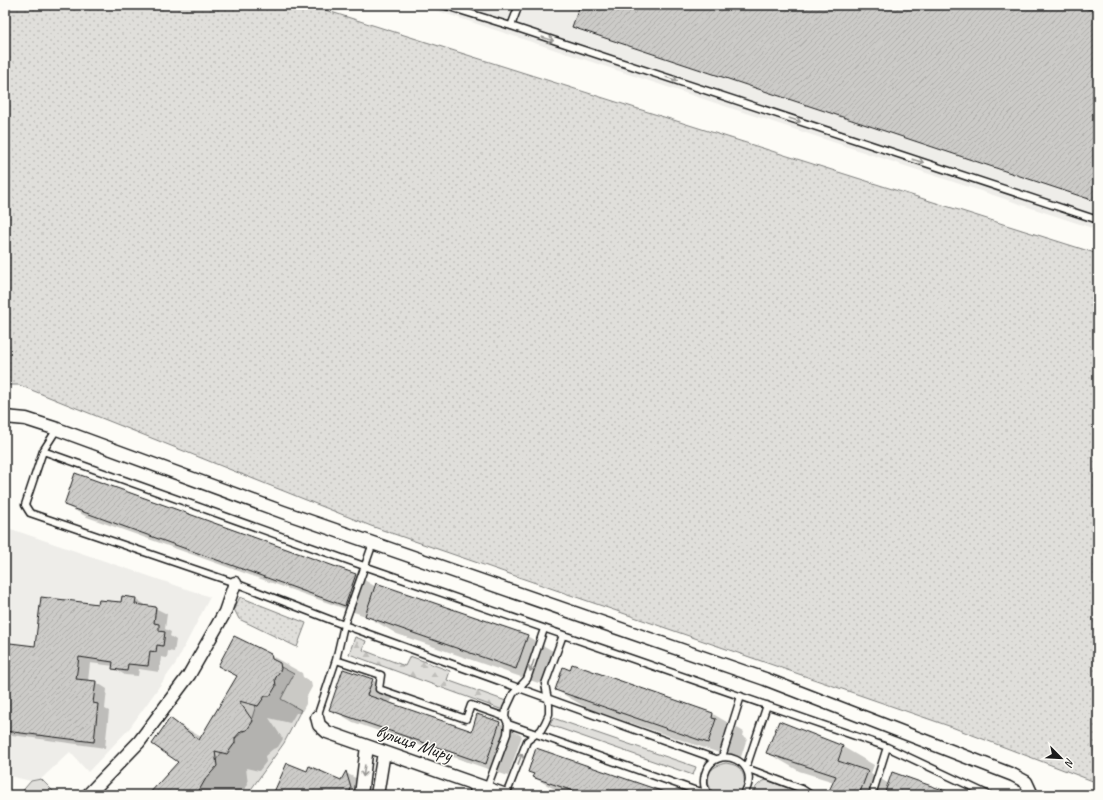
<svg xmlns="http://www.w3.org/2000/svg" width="1103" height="800" font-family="Caveat,sans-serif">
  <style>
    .built { fill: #eeede9 }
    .grass { fill: url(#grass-dots); stroke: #7e7e7c }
    .forest { fill: url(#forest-firs); stroke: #7e7e7c }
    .park { fill: #e0dfdb; stroke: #7e7e7c }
    .shadow { fill: #0003 }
    .building { fill: url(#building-hatch); stroke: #1c1c1c }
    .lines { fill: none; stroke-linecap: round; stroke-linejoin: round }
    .lane-casing { stroke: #1c1c1c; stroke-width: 9 }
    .street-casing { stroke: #1c1c1c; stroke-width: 15 }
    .lane { stroke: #fdfcf7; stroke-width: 6 }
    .street { stroke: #fdfcf7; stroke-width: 12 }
    .oneway { stroke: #989794 }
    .labels { text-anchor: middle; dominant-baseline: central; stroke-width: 3; stroke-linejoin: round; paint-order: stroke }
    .street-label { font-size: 19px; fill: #1c1c1c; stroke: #fdfcf7 }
  </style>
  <defs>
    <pattern id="grass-dots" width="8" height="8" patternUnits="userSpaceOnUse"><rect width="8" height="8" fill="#e0dfdb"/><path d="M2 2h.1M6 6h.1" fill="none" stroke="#c0bfbb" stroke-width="1.8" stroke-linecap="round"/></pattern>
    <pattern id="forest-firs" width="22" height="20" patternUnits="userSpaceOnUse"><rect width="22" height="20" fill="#e0dfdb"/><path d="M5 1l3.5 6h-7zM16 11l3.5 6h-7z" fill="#c0bfbb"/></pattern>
    <pattern id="building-hatch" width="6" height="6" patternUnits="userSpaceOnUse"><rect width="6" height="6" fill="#cccbc8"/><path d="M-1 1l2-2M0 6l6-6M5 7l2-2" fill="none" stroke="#afaeab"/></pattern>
  </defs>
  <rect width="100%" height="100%" fill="#fdfcf7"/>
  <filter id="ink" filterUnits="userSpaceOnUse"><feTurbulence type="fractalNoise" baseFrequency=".025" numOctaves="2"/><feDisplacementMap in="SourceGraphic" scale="8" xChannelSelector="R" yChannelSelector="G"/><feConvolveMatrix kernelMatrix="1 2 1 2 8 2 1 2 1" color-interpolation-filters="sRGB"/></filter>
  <g filter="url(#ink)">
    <path class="built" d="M420 5H1098V230Z
      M5 527 210 597 176 663 129 729 88 772 70 752 41 779 31 781 5 775Z"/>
    <path class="grass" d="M5 5H309L1098 254V783L949 726 371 526 19 385H5Z
      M240 597 306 623 297 647 239 619 234 609Z"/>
    <path class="forest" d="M355 637 366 641 363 650 405 666 410 656 450 671 447 680 506 701 503 710 349 654Z"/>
    <path class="park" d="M281 667 294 674 281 699 301 710 284 743 247 795H194L197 792C205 779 212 764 222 752 231 740 244 733 253 721L252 718 256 705 258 706 275 679Z
      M553 718 696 767 693 775 550 725Z
      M726 763C730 764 734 764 738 767 746 773 748 792 735 795 732 796 727 795 723 795 718 795 715 795 712 791 703 776 710 766 726 763Z
      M41 779 57 795H19L31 781Z
      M766 780 802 793 803 795H753C754 787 759 783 766 780Z"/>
    <path class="shadow" d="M65 505 356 575 376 587 527 636 558 654 547 686 397 634 368 617 87 517Z
      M136 599 147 606V607L155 608 167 614 165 629 171 632 170 636 176 640 174 652 168 651 167 658 161 657 159 672 139 669 138 676 125 675 113 668 114 666 90 663 88 681 96 682 107 689 105 709 109 711 105 748 5 734V647H36L99 605 122 604Z
      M270 655 302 673 303 677 311 682 312 687 306 698V704L301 713H296L290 723 269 718 283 739 278 747 273 749 265 756 266 762 259 771 246 768 248 785 239 795H149L179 762 170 719 201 737Z
      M572 666 713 714 744 732 743 736 747 738 740 760 587 708 556 690 571 671Z
      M372 680 395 693 390 704 472 733 500 723 522 736 508 776 353 722 331 709Z
      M779 723 843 747 874 765 871 773 889 784 893 773 955 795H828L834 782 799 771 768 753Z
      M537 749 668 795H565L533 777 535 775 529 771Z
      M346 773 361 781 365 795H281L341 781Z
      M403 792 422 795H403Z"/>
    <path class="building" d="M580 5H1075L1098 12V202L572 27Z
      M75 473 356 574 345 606 64 505Z
      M376 583 528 635 516 669 365 616Z
      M122 596 136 598 135 604 156 607 154 623 159 624V631L165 632 163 646 157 645 156 652 150 651 148 666 128 664 127 671 112 669 113 662 79 657 76 679 96 681 93 703 98 704 94 742 5 731V646H9L10 643 35 646 41 597 98 604 99 600 121 602Z
      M234 636 271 654 272 659 280 663 281 669 275 679 276 686 270 696H265L258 706 239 701 253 721 247 730 241 731 235 738V743L227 754 215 751 217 766 205 780 197 794 148 795 178 762 152 744 170 718 199 740 237 676 218 666Z
      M572 664 713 713 712 718 716 719 708 743 555 690 563 667 570 670Z
      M343 669 373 679 367 695 472 731 477 714 500 722 486 764 329 710Z
      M779 721 843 746 838 761 868 771 859 795H827L836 776 766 753Z
      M536 748 667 793 666 795H585L532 777 534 774 528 772Z
      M287 763 307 771 309 766 341 780 346 771 351 788 349 795H281L274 792Z
      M892 772 954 794 953 795H884Z"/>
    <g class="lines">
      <defs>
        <path id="lane" d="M443 5 511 26 1098 220
          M511 26 519 5
          M43 451 57 429
          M373 543 344 625 235 583 30 513 25 505 43 451 364 566 887 747 989 795
          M336 660 381 675 379 689 466 719 471 705 505 717
          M767 705 746 768 802 789 811 795
          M317 717 336 660 344 625 716 759
          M508 724 694 790 707 793 706 795
          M722 757 741 696
          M487 788 507 734 508 724 505 717 506 709 513 694 527 679 544 629
          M473 795 474 784
          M506 795 527 741 541 730 545 723 549 714V705L545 684 563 635
          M709 795C704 789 703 781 705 774 714 741 766 762 743 795
          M872 795 887 747"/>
        <path id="street" d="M5 417 26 419 57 429 283 512 765 679 1013 775 1026 782 1032 795
          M317 717 319 725 327 732 506 795
          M88 795 139 742 189 675 225 612 235 583
          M361 795 367 746
          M377 795 384 752"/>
      </defs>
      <use href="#lane" class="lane-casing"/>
      <use href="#street" class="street-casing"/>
      <use href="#lane" class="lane"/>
      <use href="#street" class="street"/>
    </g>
    <defs><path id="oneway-shaft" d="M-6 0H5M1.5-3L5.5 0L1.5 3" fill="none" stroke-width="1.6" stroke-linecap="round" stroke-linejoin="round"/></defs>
    <g class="oneway">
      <use href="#oneway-shaft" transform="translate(548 39) rotate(18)"/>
      <use href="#oneway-shaft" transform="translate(672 79) rotate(18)"/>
      <use href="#oneway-shaft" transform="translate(795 120) rotate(18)"/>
      <use href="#oneway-shaft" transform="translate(918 161) rotate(18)"/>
      <use href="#oneway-shaft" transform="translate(532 666) rotate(109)"/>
      <use href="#oneway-shaft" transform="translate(520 759) rotate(-69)"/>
      <use href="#oneway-shaft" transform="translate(364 771) rotate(98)"/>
    </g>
  </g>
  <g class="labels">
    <g class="street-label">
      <text transform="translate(414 743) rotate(19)">вулиця Миру</text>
    </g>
  </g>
  <rect width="1103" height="800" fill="none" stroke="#fdfcf7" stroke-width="20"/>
  <rect x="10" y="10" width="1083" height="780" fill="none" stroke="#1c1c1c" stroke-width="1.5" filter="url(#ink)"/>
  <g transform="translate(1061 758) rotate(114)" stroke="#fdfcf7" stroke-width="3" paint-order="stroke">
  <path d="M0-3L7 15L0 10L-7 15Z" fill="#1c1c1c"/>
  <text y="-6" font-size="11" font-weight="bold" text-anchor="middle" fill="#1c1c1c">N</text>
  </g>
</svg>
